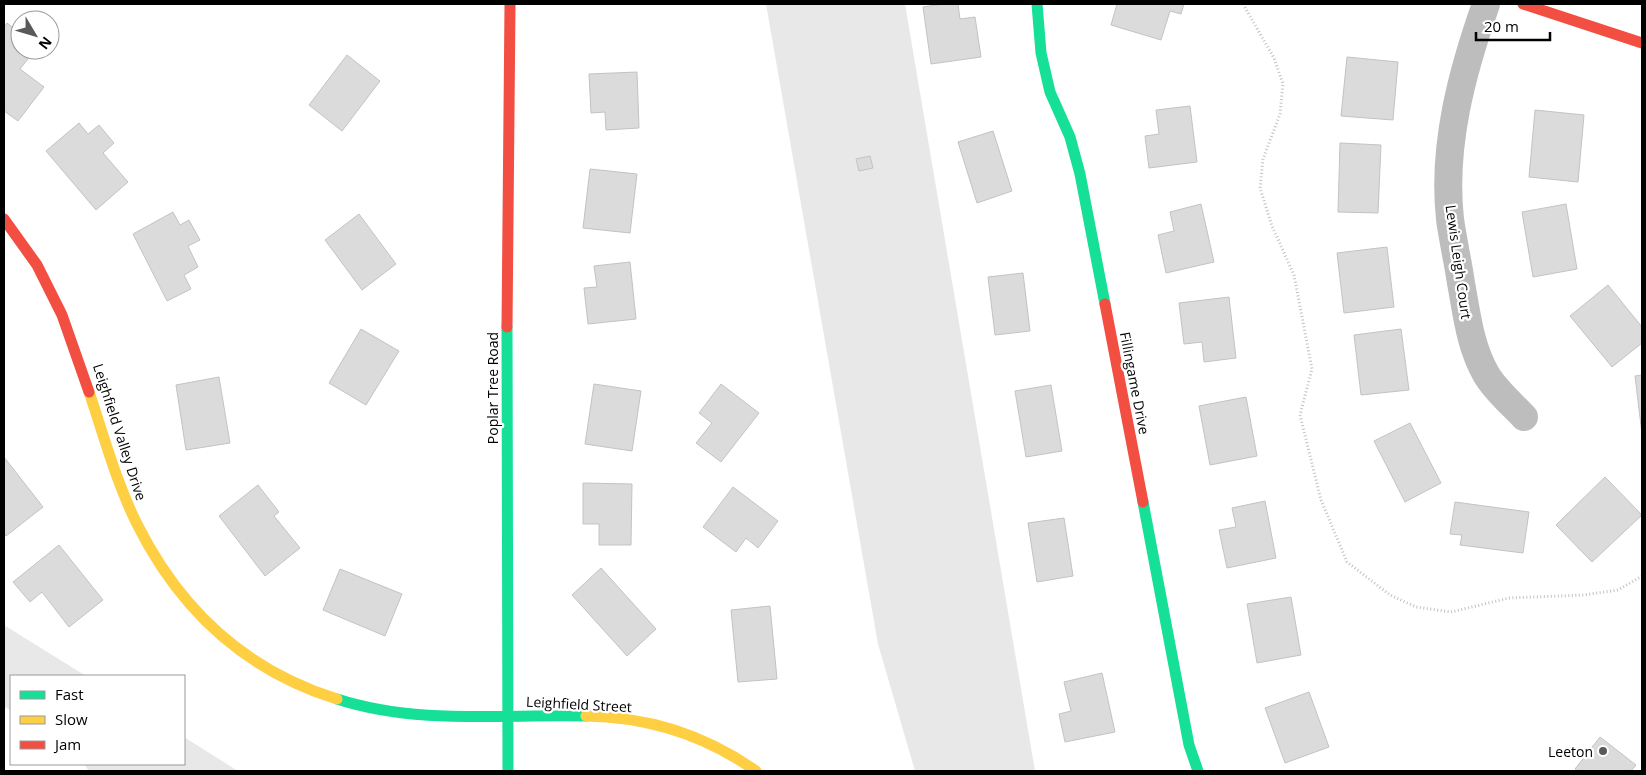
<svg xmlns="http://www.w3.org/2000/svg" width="1646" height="775" font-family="'Open Sans',sans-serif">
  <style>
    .green { fill: #e8e8e8 }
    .building { fill: #dbdbdb; stroke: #c3c3c3 }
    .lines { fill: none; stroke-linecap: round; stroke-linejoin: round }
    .path { stroke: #c2c2c2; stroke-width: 3; stroke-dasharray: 1 2.5; stroke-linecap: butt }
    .street { stroke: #bdbdbd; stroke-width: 28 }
    .fast { stroke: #16e098; stroke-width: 11 }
    .slow { stroke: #ffcf43; stroke-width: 11 }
    .jam { stroke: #f24e42; stroke-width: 11 }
    .poi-dot { fill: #595959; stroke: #fff; stroke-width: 2 }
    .labels { text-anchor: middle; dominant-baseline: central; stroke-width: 4.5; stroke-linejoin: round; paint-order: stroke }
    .street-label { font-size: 14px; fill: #000; stroke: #fff }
    .poi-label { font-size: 14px; fill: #000; stroke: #fff; text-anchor: end }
  </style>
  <rect width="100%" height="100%" fill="#fff"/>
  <path class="green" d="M766 4H905L1035 771H915L878 644Z
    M4 625 86 676H11V710L4 707Z
    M184 737 238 771H89L84 764H184Z"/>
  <path class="building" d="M943 4H958L960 19 975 17 981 57 931 64 923 7Z
    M1117 4H1184L1181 14 1170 11 1161 40 1111 25Z
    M7 23 20 33V50H35L20 69 44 87 18 121 4 111V27Z
    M347 55 380 81 342 131 309 105Z
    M1347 57 1398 62 1393 120 1341 116Z
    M637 72 639 128 606 130 605 112 591 113 589 74Z
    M1190 106 1197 162 1149 168 1145 136 1159 134 1156 110Z
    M1535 110 1584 115 1578 182 1529 177Z
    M79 123 88 134 99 125 114 143 103 153 128 182 96 210 46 151Z
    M993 131 1012 191 977 203 958 142Z
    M1340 143 1381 145 1378 213 1338 212Z
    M870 156 873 168 859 171 856 159Z
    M590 169 637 174 630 233 583 228Z
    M1201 204 1214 262 1166 273 1158 235 1174 231 1170 212Z
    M1566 204 1577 269 1533 277 1522 212Z
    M173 212 180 225 189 220 200 240 188 246 198 267 184 275 191 289 167 301 133 234Z
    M359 214 396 264 362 290 325 240Z
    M1387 247 1394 307 1344 313 1337 253Z
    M630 262 636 319 588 324 584 288 597 287 594 266Z
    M1023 273 1030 331 995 335 988 277Z
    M1608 285 1642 327V343L1612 367 1570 316Z
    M1229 297 1236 358 1204 362 1202 342 1184 344 1179 303Z
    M361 329 399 351 366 405 329 383Z
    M1401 329 1409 390 1361 395 1354 335Z
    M1642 375V434L1635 376Z
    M219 377 230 443 186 450 176 385Z
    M594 384 641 391 632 451 585 444Z
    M721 384 759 413 721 462 696 443 712 423 699 413Z
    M1051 385 1062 451 1026 457 1015 391Z
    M1246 397 1257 456 1210 465 1199 406Z
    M1410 423 1441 483 1405 502 1374 441Z
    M4 457 43 507 6 536 4 533Z
    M1605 477 1642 515 1592 562 1556 525Z
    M583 483 632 484 631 545H599V524H583Z
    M258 485 279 512 274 516 300 548 265 576 219 516Z
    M733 487 778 521 758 548 746 538 736 552 703 527Z
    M1265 501 1276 558 1227 568 1219 530 1236 527 1232 508Z
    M1455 502 1529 512 1523 553 1460 545 1462 535 1450 534Z
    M1064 518 1073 576 1037 582 1028 523Z
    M59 545 103 600 69 627 42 592 30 602 13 582Z
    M601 568 656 629 627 656 572 595Z
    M340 569 402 594 385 636 323 610Z
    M1291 597 1301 655 1257 663 1247 604Z
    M770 606 777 679 738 682 731 610Z
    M1102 673 1115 732 1065 742 1059 714 1071 711 1064 682Z
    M1309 692 1329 747 1285 763 1265 708Z
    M1600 737 1636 765 1631 771H1578L1575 769Z"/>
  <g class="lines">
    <path class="path" d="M1243 4 1274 58 1283 84 1280 114 1263 159 1260 188 1272 226 1294 275 1312 369 1300 415 1321 500 1347 562 1390 595 1416 607 1451 612 1509 598 1584 595 1618 590 1642 576"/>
    <path class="street" d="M1486 4C1462 72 1442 146 1450 219 1453 241 1458 262 1461 283 1467 315 1470 346 1486 374 1495 390 1512 404 1524 417"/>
    <path class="fast" d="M1037 4 1041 53 1050 92 1070 137 1080 174 1105 304
      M507 327 508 771
      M1143 502 1189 745 1198 771
      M337 699C417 725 503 714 586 716"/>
    <path class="slow" d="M89 392C104 436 116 482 137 524 180 610 244 670 337 699
      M586 716C649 717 705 735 756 771"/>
    <path class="jam" d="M1523 4 1642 43
      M4 219 37 265 62 315 89 392
      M1105 304 1143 502
      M507 327 510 4"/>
  </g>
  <circle class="poi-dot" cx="1603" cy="751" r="5"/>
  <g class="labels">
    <g class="street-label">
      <text transform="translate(1459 262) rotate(82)">Lewis Leigh Court</text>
      <text transform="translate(1135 383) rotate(79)">Fillingame Drive</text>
      <text transform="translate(492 388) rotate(-90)">Poplar Tree Road</text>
      <text transform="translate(120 432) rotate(72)">Leighfield Valley Drive</text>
      <text transform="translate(579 704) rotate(3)">Leighfield Street</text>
    </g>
    <g class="poi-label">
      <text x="1593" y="751">Leeton</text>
    </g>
  </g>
  <rect width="1646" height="775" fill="none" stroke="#000000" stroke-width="10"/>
  <rect x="10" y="675" width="175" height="90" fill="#ffffff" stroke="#999999"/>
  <rect x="20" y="691" width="25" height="8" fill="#16e098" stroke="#999999"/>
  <text x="55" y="700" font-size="15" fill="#000000">Fast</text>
  <rect x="20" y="716" width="25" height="8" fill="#ffcf43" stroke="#999999"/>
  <text x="55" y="725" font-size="15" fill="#000000">Slow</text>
  <rect x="20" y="741" width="25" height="8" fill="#f24e42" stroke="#999999"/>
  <text x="55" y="750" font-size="15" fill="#000000">Jam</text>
  <g transform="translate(35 35) rotate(128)"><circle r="24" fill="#ffffff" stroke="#999999"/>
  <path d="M0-4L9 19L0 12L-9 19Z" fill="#595959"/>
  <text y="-8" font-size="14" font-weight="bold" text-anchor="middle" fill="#000000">N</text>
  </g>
  <path d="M1476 32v8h74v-8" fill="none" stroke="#000000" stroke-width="2.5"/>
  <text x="1484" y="32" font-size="15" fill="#000000" stroke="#ffffff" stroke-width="4" paint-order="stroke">20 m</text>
</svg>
